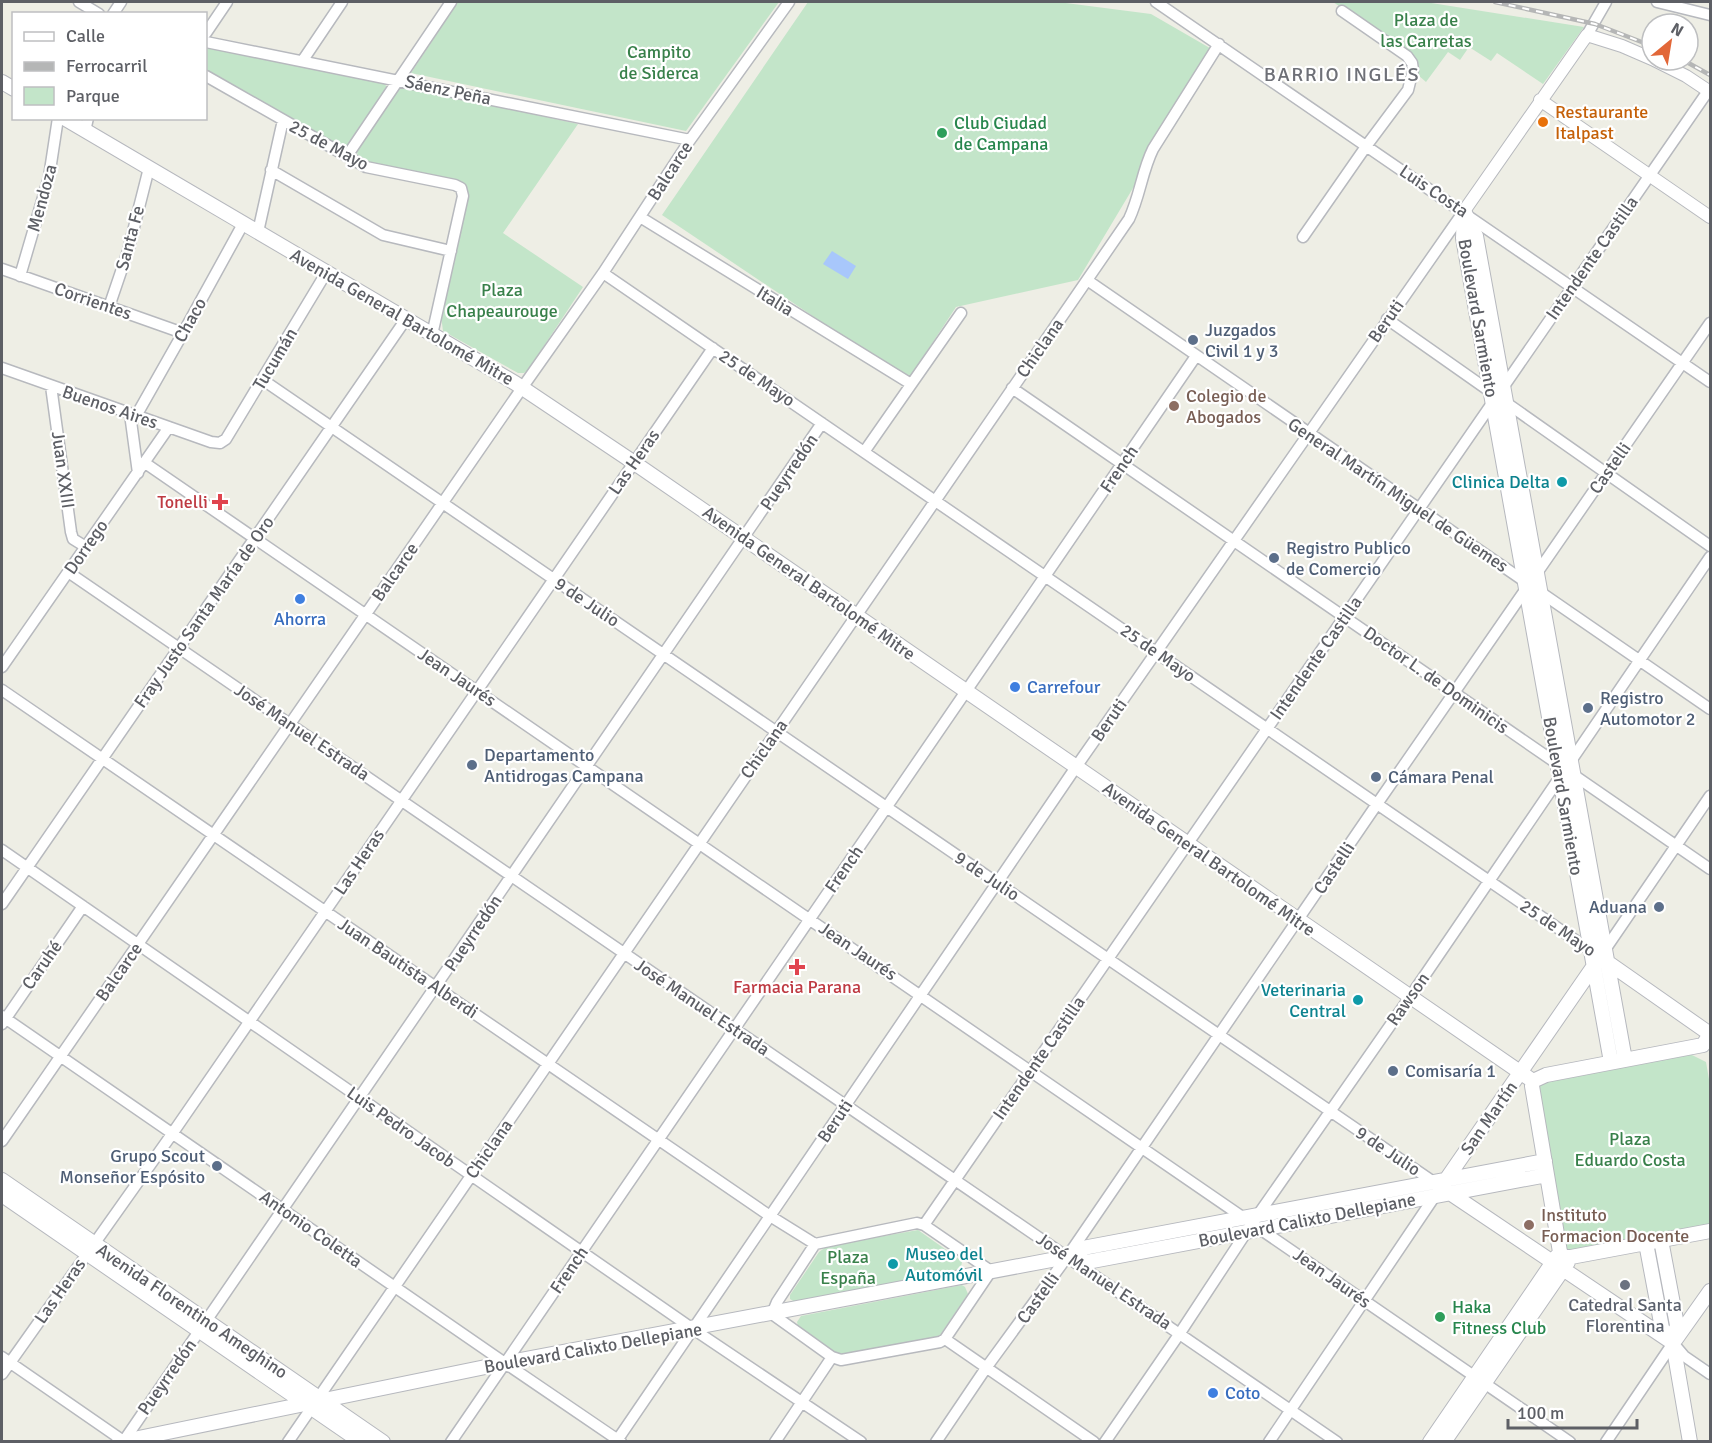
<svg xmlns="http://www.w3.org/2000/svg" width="1712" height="1443" font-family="Signika,sans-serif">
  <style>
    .green { fill: #c3e5c9 }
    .water { fill: #a8c7fb }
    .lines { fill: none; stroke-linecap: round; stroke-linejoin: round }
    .minor-casing { stroke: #b7b9be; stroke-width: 13 }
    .tertiary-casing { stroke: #b7b9be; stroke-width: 14 }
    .secondary-casing { stroke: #b6b8be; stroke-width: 16 }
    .minor { stroke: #fff; stroke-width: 10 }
    .tertiary { stroke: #fff; stroke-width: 12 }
    .secondary { stroke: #fff; stroke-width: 14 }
    .rail-casing { stroke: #b5b6b6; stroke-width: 4.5 }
    .rail { stroke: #fff; stroke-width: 2; stroke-dasharray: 7; stroke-linecap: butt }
    .food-dot { fill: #e8710a; stroke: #fff; stroke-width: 2 }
    .leisure-dot { fill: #2e9e5b; stroke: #fff; stroke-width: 2 }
    .service-dot { fill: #5c6f8a; stroke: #fff; stroke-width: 2 }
    .education-dot { fill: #8d6e63; stroke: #fff; stroke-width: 2 }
    .culture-dot { fill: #0f9aa8; stroke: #fff; stroke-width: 2 }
    .health-dot { fill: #e0444e; stroke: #fff; stroke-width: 2 }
    .shop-dot { fill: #3f7fe0; stroke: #fff; stroke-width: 2 }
    .worship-dot { fill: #6b7280; stroke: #fff; stroke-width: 2 }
    .labels { text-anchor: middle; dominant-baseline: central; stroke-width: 4.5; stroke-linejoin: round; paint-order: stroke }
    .park-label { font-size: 18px; fill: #38804a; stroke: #fff }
    .street-label { font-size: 18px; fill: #5d5f65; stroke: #fff }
    .food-label { font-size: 18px; fill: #c56008; stroke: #fff; text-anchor: start }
    .leisure-label { font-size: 18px; fill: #27864d; stroke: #fff; text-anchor: start }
    .service-label { font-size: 18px; fill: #4e5e75; stroke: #fff; text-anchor: start }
    .education-label { font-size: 18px; fill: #785e54; stroke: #fff; text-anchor: start }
    .culture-label { font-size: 18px; fill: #0d838f; stroke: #fff; text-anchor: end }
    .health-label { font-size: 18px; fill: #be3a42; stroke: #fff; text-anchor: end }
    .shop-label { font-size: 18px; fill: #366cbe; stroke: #fff; text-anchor: start }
    .worship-label { font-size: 18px; fill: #5b616d; stroke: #fff }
    .neighbourhood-label { font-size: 20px; letter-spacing: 1.5px; fill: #6e7077; stroke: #fff }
  </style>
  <rect width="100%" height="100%" fill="#eeeee5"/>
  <path class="green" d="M458 2H779L686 131 411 73Z
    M808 2H1058L1151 14 1215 51 1078 280 956 307 908 380 662 215Z
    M1333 2H1425L1584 27 1543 84 1497 53 1491 61 1469 47 1460 60 1448 52 1426 82 1418 75 1419 66 1411 54Z
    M206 46 384 82 387 88 347 147 344 148 206 72Z
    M407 86 578 124 503 233 583 287 528 370 524 373H518L443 331 441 316 467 191 369 164C361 160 357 159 357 150L395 90Z
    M1690 1054 1706 1062 1710 1085V1227L1576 1253 1567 1251 1563 1245 1538 1092 1539 1086 1543 1082Z
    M918 1230 962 1261 961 1269 795 1302 790 1299V1295L819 1252 827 1246Z
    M962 1285 965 1287 968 1294 940 1335 934 1338 842 1354 835 1353 798 1326 797 1322 801 1316Z"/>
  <path class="water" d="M832 251 856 266 848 279 823 264Z"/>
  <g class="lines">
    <defs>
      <path id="minor" d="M79 2 99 14
        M1156 2 1710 382
        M1657 2 1710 15
        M113 14 121 2
        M206 33 227 2
        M1587 35 1606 2
        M206 42 690 140
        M303 60 342 2
        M206 76 366 167 455 185 461 188 463 196 432 335
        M85 131 88 118
        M347 156 451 2
        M271 170 383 235 451 251
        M640 217 911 384
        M258 232 283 120
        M1303 237 1367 145 1408 90 1413 70 1412 63 1407 56 1342 11
        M2 269 183 333
        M603 273 1600 957 1710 796
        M20 276 49 177 58 118
        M1087 280 1710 709
        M109 307 128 251 149 168
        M1387 319 1710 546
        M2 368 211 442 220 443 226 439 326 273
        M263 380 1441 1187 1269 1442
        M51 386 71 532 73 539 86 547
        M1012 388 1710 869
        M130 414 138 473
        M136 416 183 333 243 224
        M864 452 961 313
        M145 463 1570 1442
        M68 572 1337 1442
        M2 667 169 427
        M2 690 770 1216 815 1244
        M2 850 693 1329 861 1442
        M2 904 406 319
        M2 1016 505 1363 621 1442
        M2 1024 83 906
        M2 1141 522 388 603 273 690 140 789 2
        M917 1223 924 1225 991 1271 945 1339 940 1342 841 1360 832 1357 772 1314 777 1302 815 1244Z
        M924 1225 1708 91
        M945 1339 1094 1442
        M2 1357 125 1442
        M2 1374 172 1134 713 348
        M123 1442 822 423
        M288 1442 1129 219C1140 196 1142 171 1153 149L1219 44
        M451 1442 1196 356
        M616 1442 1076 767 1464 211
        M775 1442 832 1357
        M936 1442 986 1368 1067 1257 1377 804 1710 323
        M1105 1442 1180 1333 1253 1222 1410 997 1710 557
        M1606 1442 1673 1343 1684 1356 1710 1374"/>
      <path id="tertiary" d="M1654 60 1686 76 1710 92
        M1540 100 1710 217
        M1464 211 1587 35 1622 46 1652 59"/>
      <path id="secondary" d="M2 82 14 89
        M64 118 515 383 633 462 1533 1081
        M1464 211 1476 236 1625 1060
        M1464 213 1463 238 1611 1062
        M1703 1045 1546 1075 1533 1081 1532 1086 1560 1252 1564 1257H1571L1710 1231
        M2 1180 383 1442
        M2 1195 361 1442
        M1661 1240 1677 1325 1673 1343 1690 1442
        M1646 1243 1662 1328 1670 1339
        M1067 1257 1087 1262 1547 1175
        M1676 1339 1710 1291
        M1673 1343 1441 1187 1600 957 1710 1034 1703 1045
        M119 1442 505 1363 1067 1257 1083 1248 1545 1161
        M1430 1442 1557 1256
        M1444 1442 1568 1262"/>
    </defs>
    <use href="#minor" class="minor-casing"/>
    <use href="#tertiary" class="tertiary-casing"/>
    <use href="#secondary" class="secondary-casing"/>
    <use href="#minor" class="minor"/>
    <use href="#tertiary" class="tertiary"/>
    <use href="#secondary" class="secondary"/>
    <defs>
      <path id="rail" d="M1495 2 1595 24 1652 46
        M1683 60 1710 75"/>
    </defs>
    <use href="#rail" class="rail-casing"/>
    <use href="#rail" class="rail"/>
  </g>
  <circle class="food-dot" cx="1543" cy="122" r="6"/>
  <g class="leisure-dot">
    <circle cx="942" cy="133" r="6"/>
    <circle cx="1440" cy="1317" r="6"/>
  </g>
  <g class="service-dot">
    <circle cx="1193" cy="340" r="6"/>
    <circle cx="1274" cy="558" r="6"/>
    <circle cx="1588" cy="708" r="6"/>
    <circle cx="472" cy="765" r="6"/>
    <circle cx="1376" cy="777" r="6"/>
    <circle cx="1659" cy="907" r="6"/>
    <circle cx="1393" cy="1071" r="6"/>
    <circle cx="217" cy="1166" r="6"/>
  </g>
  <g class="education-dot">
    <circle cx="1174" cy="406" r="6"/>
    <circle cx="1529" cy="1225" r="6"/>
  </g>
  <g class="culture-dot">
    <circle cx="1562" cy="482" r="6"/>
    <circle cx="1358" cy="1000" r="6"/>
    <circle cx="893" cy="1264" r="6"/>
  </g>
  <g class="health-dot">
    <path d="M217 493h6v6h6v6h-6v6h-6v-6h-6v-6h6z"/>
    <path d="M794 958h6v6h6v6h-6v6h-6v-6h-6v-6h6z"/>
  </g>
  <g class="shop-dot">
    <circle cx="300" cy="599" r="6"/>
    <circle cx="1015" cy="687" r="6"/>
    <circle cx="1213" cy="1393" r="6"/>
  </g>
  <circle class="worship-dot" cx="1625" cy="1285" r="6"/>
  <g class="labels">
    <g class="park-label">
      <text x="1426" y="20">Plaza de<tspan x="1426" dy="21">las Carretas</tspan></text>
      <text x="659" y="52">Campito<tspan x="659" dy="21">de Siderca</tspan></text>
      <text x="502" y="290">Plaza<tspan x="502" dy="21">Chapeaurouge</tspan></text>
      <text x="1630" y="1139">Plaza<tspan x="1630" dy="21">Eduardo Costa</tspan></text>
      <text x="848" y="1257">Plaza<tspan x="848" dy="21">España</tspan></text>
    </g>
    <g class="street-label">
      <text transform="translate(448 90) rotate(12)">Sáenz Peña</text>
      <text transform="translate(329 145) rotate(28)">25 de Mayo</text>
      <text transform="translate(670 171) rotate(-57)">Balcarce</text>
      <text transform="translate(1434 191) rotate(34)">Luis Costa</text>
      <text transform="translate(42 198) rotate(-75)">Mendoza</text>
      <text transform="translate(130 238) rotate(-75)">Santa Fe</text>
      <text transform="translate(1592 258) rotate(-55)">Intendente Castilla</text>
      <text transform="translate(93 301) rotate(19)">Corrientes</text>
      <text transform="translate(775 301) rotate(32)">Italia</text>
      <text transform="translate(402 317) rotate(30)">Avenida General Bartolomé Mitre</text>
      <text transform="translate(1478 318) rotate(80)">Boulevard Sarmiento</text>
      <text transform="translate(190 320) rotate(-61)">Chaco</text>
      <text transform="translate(1386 321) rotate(-55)">Beruti</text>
      <text transform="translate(1040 348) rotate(-55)">Chiclana</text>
      <text transform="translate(275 359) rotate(-59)">Tucumán</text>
      <text transform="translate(757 378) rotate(34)">25 de Mayo</text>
      <text transform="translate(110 407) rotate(19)">Buenos Aires</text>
      <text transform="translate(634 462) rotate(-55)">Las Heras</text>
      <text transform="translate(1610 468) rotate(-55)">Castelli</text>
      <text transform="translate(1119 469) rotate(-56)">French</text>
      <text transform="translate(63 470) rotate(82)">Juan XXIII</text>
      <text transform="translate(789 472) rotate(-56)">Pueyrredón</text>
      <text transform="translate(1398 495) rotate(34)">General Martín Miguel de Güemes</text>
      <text transform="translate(86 547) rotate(-55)">Dorrego</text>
      <text transform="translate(395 572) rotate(-55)">Balcarce</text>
      <text transform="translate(809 583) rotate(35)">Avenida General Bartolomé Mitre</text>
      <text transform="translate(587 602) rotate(34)">9 de Julio</text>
      <text transform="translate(204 612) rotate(-55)">Fray Justo Santa María de Oro</text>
      <text transform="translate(1158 653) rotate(35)">25 de Mayo</text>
      <text transform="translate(1316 658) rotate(-55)">Intendente Castilla</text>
      <text transform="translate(457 677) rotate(34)">Jean Jaurés</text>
      <text transform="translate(1436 680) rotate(35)">Doctor L. de Dominicis</text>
      <text transform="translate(1109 720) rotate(-55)">Beruti</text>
      <text transform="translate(302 732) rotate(34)">José Manuel Estrada</text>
      <text transform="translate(764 749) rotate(-55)">Chiclana</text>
      <text transform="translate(1563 796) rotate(80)">Boulevard Sarmiento</text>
      <text transform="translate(1209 859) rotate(35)">Avenida General Bartolomé Mitre</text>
      <text transform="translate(359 862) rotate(-56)">Las Heras</text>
      <text transform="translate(1334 868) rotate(-56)">Castelli</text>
      <text transform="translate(844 869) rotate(-55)">French</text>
      <text transform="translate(987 876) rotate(34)">9 de Julio</text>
      <text transform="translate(1558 928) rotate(34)">25 de Mayo</text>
      <text transform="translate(473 933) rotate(-56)">Pueyrredón</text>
      <text transform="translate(858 951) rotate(34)">Jean Jaurés</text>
      <text transform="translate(42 965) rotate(-55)">Caruhé</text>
      <text transform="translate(408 968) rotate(34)">Juan Bautista Alberdi</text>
      <text transform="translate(119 972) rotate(-55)">Balcarce</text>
      <text transform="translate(1408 999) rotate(-55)">Rawson</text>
      <text transform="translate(702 1007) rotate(34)">José Manuel Estrada</text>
      <text transform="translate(1039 1058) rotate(-55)">Intendente Castilla</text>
      <text transform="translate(1489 1118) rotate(-55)">San Martín</text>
      <text transform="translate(835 1121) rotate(-56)">Beruti</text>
      <text transform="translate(401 1127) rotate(35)">Luis Pedro Jacob</text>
      <text transform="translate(489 1149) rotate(-55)">Chiclana</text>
      <text transform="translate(1388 1151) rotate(34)">9 de Julio</text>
      <text transform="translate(1307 1220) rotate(-11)">Boulevard Calixto Dellepiane</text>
      <text transform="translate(311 1229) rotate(35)">Antonio Coletta</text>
      <text transform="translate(569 1270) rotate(-56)">French</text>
      <text transform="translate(1332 1278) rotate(35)">Jean Jaurés</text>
      <text transform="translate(1104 1281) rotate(34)">José Manuel Estrada</text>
      <text transform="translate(60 1291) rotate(-55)">Las Heras</text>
      <text transform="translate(1038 1298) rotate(-54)">Castelli</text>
      <text transform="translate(192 1311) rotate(34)">Avenida Florentino Ameghino</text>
      <text transform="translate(593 1348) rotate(-10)">Boulevard Calixto Dellepiane</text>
      <text transform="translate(167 1377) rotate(-55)">Pueyrredón</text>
    </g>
    <g class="food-label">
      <text x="1555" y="112">Restaurante<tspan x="1555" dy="21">Italpast</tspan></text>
    </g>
    <g class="leisure-label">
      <text x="954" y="123">Club Ciudad<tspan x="954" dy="21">de Campana</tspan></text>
      <text x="1452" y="1307">Haka<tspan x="1452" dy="21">Fitness Club</tspan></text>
    </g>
    <g class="service-label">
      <text x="1205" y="330">Juzgados<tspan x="1205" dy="21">Civil 1 y 3</tspan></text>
      <text x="1286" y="548">Registro Publico<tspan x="1286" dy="21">de Comercio</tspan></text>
      <text x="1600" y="698">Registro<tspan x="1600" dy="21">Automotor 2</tspan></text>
      <text x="484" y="755">Departamento<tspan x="484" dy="21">Antidrogas Campana</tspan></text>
      <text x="1388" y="777">Cámara Penal</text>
      <text x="1647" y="907" text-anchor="end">Aduana</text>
      <text x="1405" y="1071">Comisaría 1</text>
      <text x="205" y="1156" text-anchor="end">Grupo Scout<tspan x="205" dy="21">Monseñor Espósito</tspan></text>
    </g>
    <g class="education-label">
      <text x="1186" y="396">Colegio de<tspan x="1186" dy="21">Abogados</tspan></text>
      <text x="1541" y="1215">Instituto<tspan x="1541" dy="21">Formacion Docente</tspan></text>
    </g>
    <g class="culture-label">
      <text x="1550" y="482">Clinica Delta</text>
      <text x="1346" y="990">Veterinaria<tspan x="1346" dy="21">Central</tspan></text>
      <text x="905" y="1254" text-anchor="start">Museo del<tspan x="905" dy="21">Automóvil</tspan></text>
    </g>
    <g class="health-label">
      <text x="208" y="502">Tonelli</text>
      <text x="797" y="987" text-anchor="middle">Farmacia Parana</text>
    </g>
    <g class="shop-label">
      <text x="300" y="619" text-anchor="middle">Ahorra</text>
      <text x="1027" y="687">Carrefour</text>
      <text x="1225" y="1393">Coto</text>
    </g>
    <g class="worship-label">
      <text x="1625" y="1305">Catedral Santa<tspan x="1625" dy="21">Florentina</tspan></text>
    </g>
    <g class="neighbourhood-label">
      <text x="1342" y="74">BARRIO INGLÉS</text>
    </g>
  </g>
  <rect width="1712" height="1443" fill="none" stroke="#5d5f65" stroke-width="6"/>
  <rect x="12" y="12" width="195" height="108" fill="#ffffff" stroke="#bebfc1" stroke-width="1.5"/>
  <rect x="24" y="32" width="30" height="9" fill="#ffffff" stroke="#bebfc1" stroke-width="1.5"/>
  <text x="66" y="42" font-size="18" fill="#5d5f65">Calle</text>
  <rect x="24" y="62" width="30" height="9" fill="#b5b6b6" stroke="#bebfc1" stroke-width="1.5"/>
  <text x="66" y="72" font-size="18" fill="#5d5f65">Ferrocarril</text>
  <rect x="24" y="87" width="30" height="18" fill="#c3e5c9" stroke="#bebfc1" stroke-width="1.5"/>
  <text x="66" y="102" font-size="18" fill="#5d5f65">Parque</text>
  <g transform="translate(1670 42) rotate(30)"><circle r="28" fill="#ffffff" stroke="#bebfc1" stroke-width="1.5"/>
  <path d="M0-4.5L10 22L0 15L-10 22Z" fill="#e26738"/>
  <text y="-9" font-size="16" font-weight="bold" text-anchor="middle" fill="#5d5f65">N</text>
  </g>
  <path d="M1508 1419v9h129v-9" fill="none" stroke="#5d5f65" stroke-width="3"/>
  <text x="1517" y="1419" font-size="18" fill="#5d5f65" stroke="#ffffff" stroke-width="4.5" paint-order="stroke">100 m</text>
</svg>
